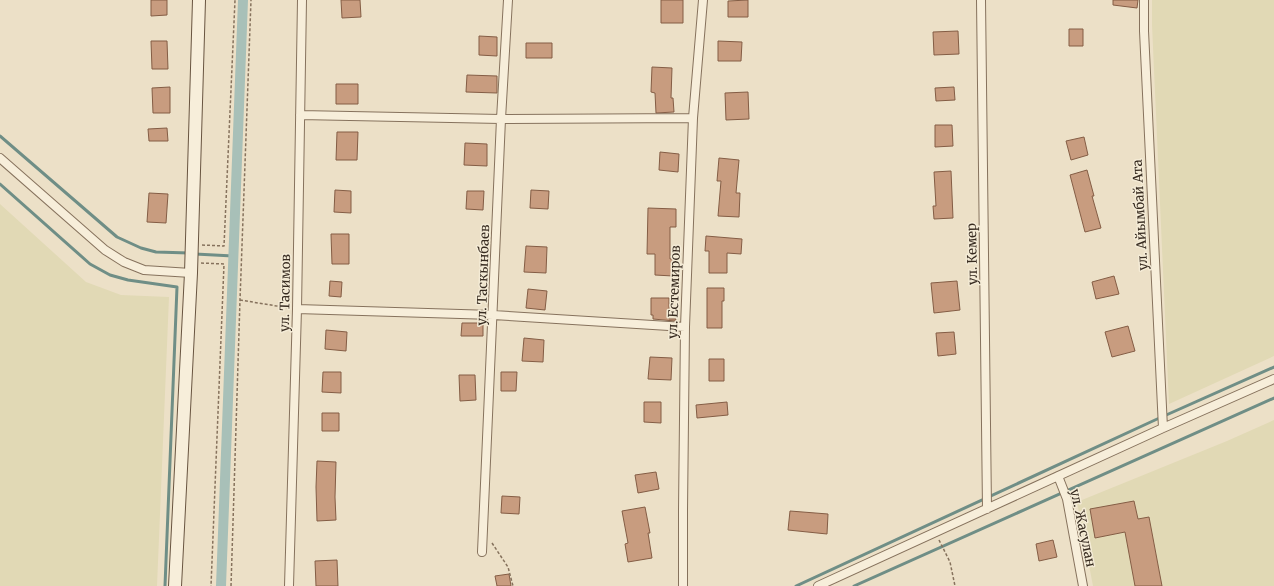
<svg xmlns="http://www.w3.org/2000/svg" width="1274" height="586" font-family="Merriweather,serif">
  <style>
    .farmland { fill: #e1d9b5 }
    .lines { fill: none; stroke-linecap: round; stroke-linejoin: round }
    .stream { stroke: #6f8e86; stroke-width: 3 }
    .canal { stroke: #a8c0b8; stroke-width: 10 }
    .building { fill: #c89c7f; stroke: #845d45 }
    .street-casing { stroke: #86725d; stroke-width: 10 }
    .secondary-casing { stroke: #685440; stroke-width: 14 }
    .path { stroke: #86725d; stroke-width: 1.5; stroke-dasharray: 3 2; stroke-linecap: butt }
    .street { stroke: #f7eeda; stroke-width: 8 }
    .secondary { stroke: #f7eeda; stroke-width: 12 }
    .labels { text-anchor: middle; dominant-baseline: central; stroke-width: 3; stroke-linejoin: round; paint-order: stroke }
    .street-label { font-size: 13px; fill: #372b20; stroke: #f4ebd6 }
  </style>
  <rect width="100%" height="100%" fill="#ece0c7"/>
  <path class="farmland" d="M1152 0H1274V356L1169 404 1152 25Z
    M0 204 86 282 121 295 169 297 157 586H0Z
    M1274 420V586H1093L1077 502 1227 441Z"/>
  <g class="lines">
    <path class="stream" d="M0 136 117 237 141 248 156 252 189 253
      M0 184 90 264 110 275 128 280 177 287 165 586
      M195 254 233 256
      M796 586 1155 420 1274 367
      M854 586 1274 398"/>
    <path class="canal" d="M221 586 243 0"/>
  </g>
  <path class="building" d="M151 0H167V15L151 16Z
    M341 0H360L361 17 342 18Z
    M661 0H683V23H661Z
    M748 0V17H728V1Z
    M1113 0H1138L1137 8 1113 5Z
    M1069 29H1083V46H1069Z
    M958 31 959 54 934 55 933 32Z
    M479 36 497 37V56L479 55Z
    M151 41H167L168 69H152Z
    M718 41 742 42 741 61H718Z
    M526 43H552V58H526Z
    M652 67 672 68 671 98H673L674 112 656 113 655 93 651 92Z
    M467 75 497 76V93L466 92Z
    M336 84H358V104H336Z
    M170 87V113H153L152 88Z
    M954 87 955 100 936 101 935 88Z
    M748 92 749 119 726 120 725 93Z
    M935 125H952L953 146 935 147Z
    M167 128 168 141H149L148 129Z
    M337 132H358L357 160H336Z
    M1084 137 1088 155 1071 160 1066 141Z
    M465 143 487 144V166L464 165Z
    M660 152 679 154 678 172 659 170Z
    M719 158 739 160 736 193H740L739 217 718 216 721 181H717Z
    M1087 170 1094 196H1092L1101 228 1085 232 1070 175Z
    M951 171 953 218 934 219 933 206H936L934 172Z
    M335 190 351 191V213L334 212Z
    M531 190 549 191 548 209 530 208Z
    M467 191H484L483 210 466 209Z
    M149 193 168 194 166 223 147 222Z
    M648 208 676 209V227H670V259H673V276L655 275V254H647Z
    M331 234H349V264H332Z
    M706 236 742 239 741 254 727 253V273H709V251H705Z
    M526 246 547 247 546 273 524 272Z
    M1114 276 1119 294 1096 299 1092 282Z
    M330 281 342 282 341 297 329 296Z
    M957 281 960 310 934 313 931 283Z
    M707 288H724V301H722V328H707Z
    M528 289 547 291 545 310 526 308Z
    M651 298H669V319H676L675 321 653 319V315H651Z
    M462 323H483V336H461Z
    M1128 326 1135 351 1112 357 1105 332Z
    M326 330 347 332 346 351 325 349Z
    M954 332 956 354 938 356 936 333Z
    M524 338 544 340 543 362 522 361Z
    M650 357 672 358 671 380 648 379Z
    M709 359H724V381H709Z
    M323 372H341V393L322 392Z
    M501 372H517L516 391H501Z
    M459 375H475L476 400 460 401Z
    M644 402H661V423L644 422Z
    M727 402 728 415 697 418 696 405Z
    M322 413H339V431H322Z
    M317 461 336 462 335 497 336 520 317 521 316 487Z
    M656 472 659 489 638 493 635 475Z
    M502 496 520 497 519 514 501 513Z
    M1134 501 1138 519 1149 517 1162 586H1135L1125 532 1095 538 1090 509Z
    M645 507 650 533H648L652 558 628 562 625 544 628 543 622 511Z
    M790 511 828 514 827 534 788 530Z
    M1053 540 1057 557 1039 561 1036 544Z
    M337 560 338 586H316L315 561Z
    M509 574 511 586H497L495 576Z"/>
  <g class="lines">
    <defs>
      <path id="street" d="M981 0 987 509
        M1144 0V31L1163 428
        M300 115 501 119 693 118
        M0 158 105 250 124 262 144 270 191 273
        M297 309 493 315 685 327
        M1058 476 1067 499 1083 586
        M482 552 501 119 508 0
        M289 586 297 309 302 0
        M683 586V510L685 327 693 118 703 0
        M818 586 1163 428 1274 379"/>
      <path id="secondary" d="M175 586 191 273 199 0"/>
    </defs>
    <use href="#street" class="street-casing"/>
    <use href="#secondary" class="secondary-casing"/>
    <path class="path" d="M202 245 224 246 235 0
      M201 263 224 264 211 586
      M240 300 289 308
      M939 540 950 562 955 586
      M492 543 508 567 513 586
      M231 586 240 300 251 0"/>
    <use href="#street" class="street"/>
    <use href="#secondary" class="secondary"/>
  </g>
  <g class="labels">
    <g class="street-label">
      <text transform="translate(1140 215) rotate(-93)">ул. Айымбай Ата</text>
      <text transform="translate(972 254) rotate(-91)">ул. Кемер</text>
      <text transform="translate(483 275) rotate(-88)">ул. Таскынбаев</text>
      <text transform="translate(674 292) rotate(-88)">ул. Естемиров</text>
      <text transform="translate(285 293) rotate(-89)">ул. Тасимов</text>
      <text transform="translate(1083 528) rotate(78)">ул. Жасулан</text>
    </g>
  </g>
</svg>
